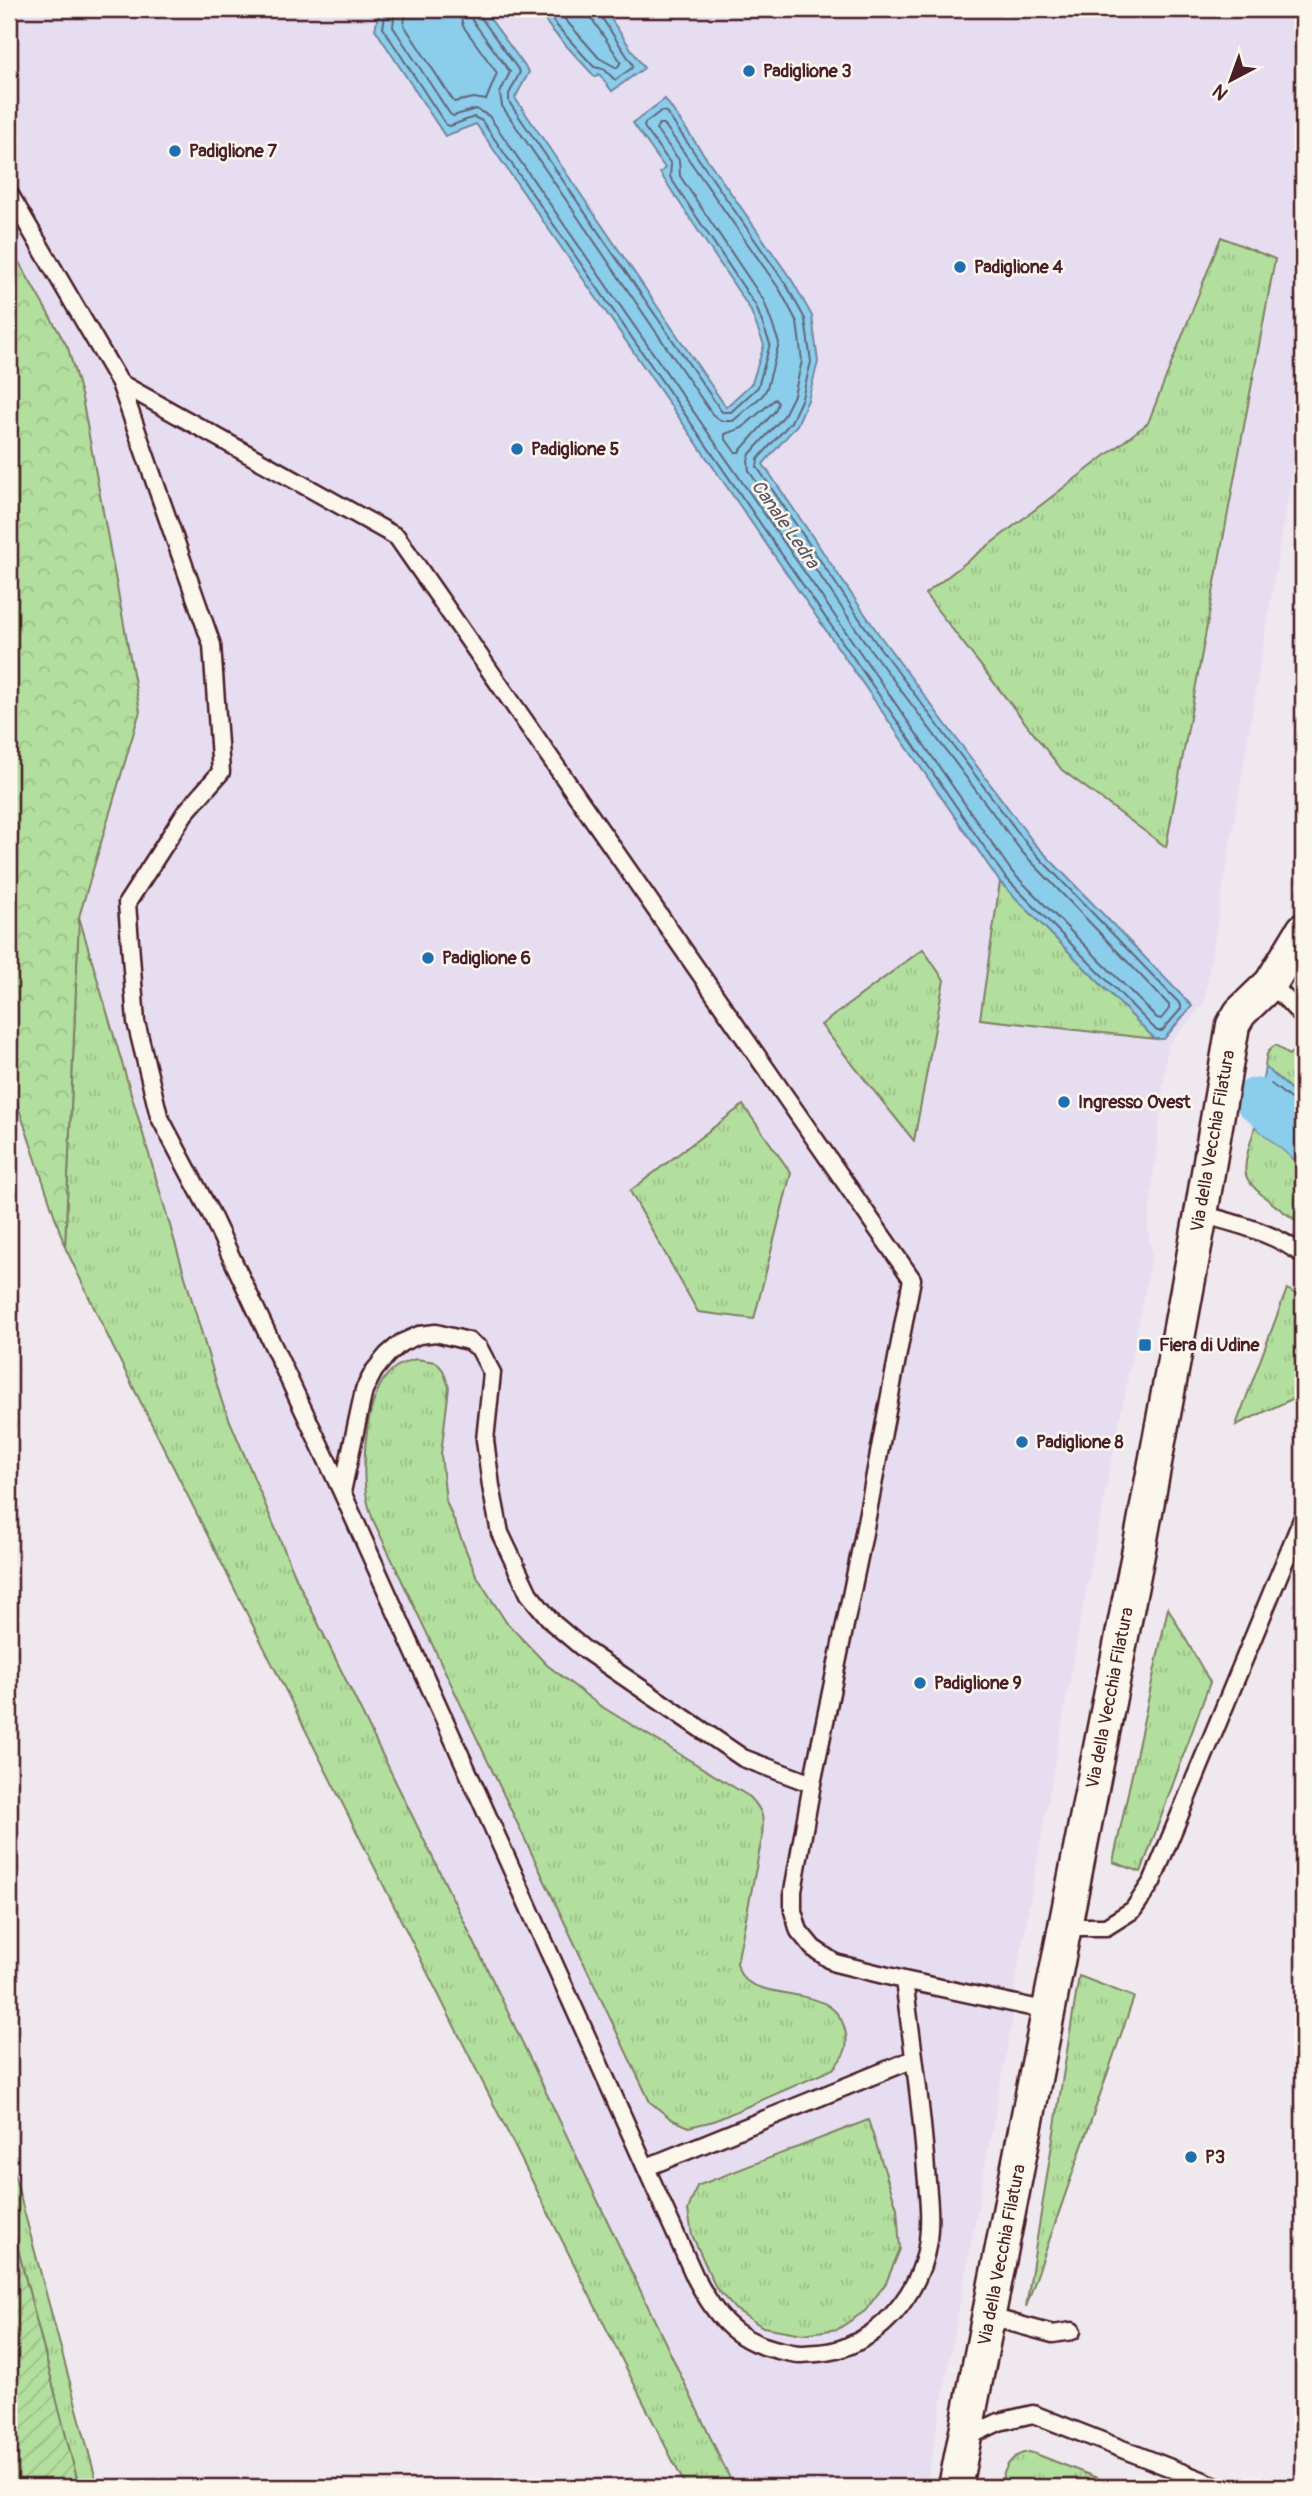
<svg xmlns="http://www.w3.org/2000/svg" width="1312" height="2496" font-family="Pangolin,sans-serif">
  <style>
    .built { fill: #e7ddf1 }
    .grass { fill: url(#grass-tufts); stroke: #7e7f64; stroke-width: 2 }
    .forest { fill: url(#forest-crowns); stroke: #7e7f64; stroke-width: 2 }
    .garden { fill: url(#garden-furrows); stroke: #7e7f64; stroke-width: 2 }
    .water { fill: #8bceec; stroke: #71889f; stroke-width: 2 }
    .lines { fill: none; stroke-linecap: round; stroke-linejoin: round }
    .shore { stroke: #646578; stroke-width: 2 }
    .canal { stroke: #8bceec; stroke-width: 42 }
    .service-casing { stroke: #4a1f2b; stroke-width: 21 }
    .minor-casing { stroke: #4a1f2b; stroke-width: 37 }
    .service { stroke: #fbf7ec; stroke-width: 16 }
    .minor { stroke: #fbf7ec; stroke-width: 32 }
    .poi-dot { fill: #1f6fb2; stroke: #fbf7ec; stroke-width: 2.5 }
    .labels { text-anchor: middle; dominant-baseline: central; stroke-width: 5; stroke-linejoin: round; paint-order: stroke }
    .poi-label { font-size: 18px; font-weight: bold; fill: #4a1f2b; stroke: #fbf7ec; text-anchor: start }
    .street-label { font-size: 18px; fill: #4a1f2b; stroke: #fbf7ec }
    .water-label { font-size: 19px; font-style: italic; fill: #5e5465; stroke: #fbf7ec }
  </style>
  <defs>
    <pattern id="grass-tufts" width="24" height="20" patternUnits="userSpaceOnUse" patternTransform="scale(1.75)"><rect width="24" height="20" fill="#b2df9e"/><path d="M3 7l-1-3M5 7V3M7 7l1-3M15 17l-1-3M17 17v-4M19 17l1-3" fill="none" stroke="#9bbf88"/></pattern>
    <pattern id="forest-crowns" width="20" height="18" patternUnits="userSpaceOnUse" patternTransform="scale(1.75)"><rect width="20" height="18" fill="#b2df9e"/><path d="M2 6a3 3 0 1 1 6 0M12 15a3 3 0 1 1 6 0" fill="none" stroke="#9bbf88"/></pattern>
    <pattern id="garden-furrows" width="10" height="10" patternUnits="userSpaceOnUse" patternTransform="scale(1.75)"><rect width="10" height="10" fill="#b2df9e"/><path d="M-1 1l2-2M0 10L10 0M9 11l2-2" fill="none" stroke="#9bbf88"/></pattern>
  </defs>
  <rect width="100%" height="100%" fill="#efe8ef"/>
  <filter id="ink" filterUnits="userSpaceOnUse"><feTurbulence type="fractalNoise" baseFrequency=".0143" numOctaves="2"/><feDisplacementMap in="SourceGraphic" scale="14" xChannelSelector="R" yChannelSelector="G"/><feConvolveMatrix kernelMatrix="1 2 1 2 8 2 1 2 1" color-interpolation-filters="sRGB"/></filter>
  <g filter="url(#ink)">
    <path class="built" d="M9 9H1303V407L1204 1003 1167 1047 1148 1231 1152 1254 1083 1607 1016 1978 1011 2027 926 2487H734L494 1983 297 1580 222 1402 79 917 140 711 82 398 68 348 9 245Z"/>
    <path class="grass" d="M1221 237 1275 259 1166 847 1062 770 925 594 1148 423Z
      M1000 882 1155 1039 980 1019Z
      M79 917 222 1402 297 1580 494 1983 734 2487H686L113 1347 65 1247Z
      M923 949 944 980 914 1141 821 1025Z
      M1276 1045 1289 1055 1294 1050 1303 1058V1100L1265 1067C1266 1057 1266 1050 1276 1045Z
      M743 1105 791 1173 754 1319 698 1312 630 1191Z
      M1255 1126 1303 1167V1226C1290 1215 1249 1190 1246 1175 1243 1160 1252 1140 1255 1126Z
      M1287 1289 1303 1298V1394L1236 1425Z
      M416 1359 436 1362 443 1370 449 1387 441 1454 446 1501 476 1575 506 1622 547 1665 599 1705 750 1797C764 1812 764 1818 762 1838L737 1963C739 1971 740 1976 747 1981 775 2001 834 1985 845 2030 850 2047 844 2056 833 2069L714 2121 689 2127 671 2119 650 2102 373 1520C370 1511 367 1502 366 1493 361 1460 366 1387 396 1367 402 1363 410 1361 416 1359Z
      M1168 1608 1210 1682 1141 1872 1113 1862Z
      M1079 1976 1134 1997 1026 2307Z
      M868 2120 897 2208 900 2249 886 2283 865 2311 838 2329 803 2334 763 2327 735 2309 716 2288 692 2235 688 2210 697 2186Z
      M9 2155 98 2487H79L9 2214Z
      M1029 2452 1036 2454 1120 2487H1000C1004 2470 1009 2454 1029 2452Z"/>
    <path class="forest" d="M9 245 68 348 82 398 140 711 79 917 65 1247 9 1079Z"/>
    <path class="garden" d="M9 2214 79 2487H9Z"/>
    <path class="water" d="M380 9H483L529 72 515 98 726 407 752 383 764 345 750 309 660 173 665 168 633 123 665 99 793 282 812 316 818 362 808 400 797 425 763 464 880 636 1034 843 1192 1006 1164 1039H1155L1000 882 476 124 445 136 375 29Z
      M537 9H604L644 68 612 91 599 74 595 77 552 30Z
      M1265 1067 1303 1100V1167L1255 1126Z"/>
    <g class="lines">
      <path class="shore" d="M386 9 383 28 446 125 450 126 474 117 482 121 1005 877 1157 1031H1162L1181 1009V1005L1029 847 874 640 757 467 758 459 791 422 802 398 811 362 805 319 787 286 666 112 661 111 645 123 644 127 671 164 670 177 756 306 770 344 758 387 731 412H722L509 102V94L520 72 479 15 478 9
        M395 9 393 27 450 114 453 116 476 109 489 116 1012 872 1157 1018 1161 1019 1169 1009V1005L1022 852 867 645 749 471 748 461 750 454 783 417 794 395 802 361 797 322 780 290 664 124H659L656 129 679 160 680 176 764 301 779 343 767 388 763 395 733 421H721L712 414 502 106 500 93 510 72 472 20 469 9
        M406 9 404 25 454 102 474 98 486 100 497 73 463 26 459 9
        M545 9 557 26 594 67 604 69 615 80 632 68 633 65 600 15 599 9
        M556 9 599 58 617 68 621 62 592 19 590 9
        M775 399 778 403 775 411 739 452H735L725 438V434L742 428Z
        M1303 1105 1297 1104 1271 1084 1263 1122 1303 1158
        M1303 1114 1294 1112 1278 1101 1275 1103 1272 1118 1303 1146"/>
      <path class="canal" d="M1255 1099 1303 1139"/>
      <defs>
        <path id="service" d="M9 193 120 383 212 645 221 772 185 813 127 903 136 1022 159 1116 210 1212 342 1492 695 2277C714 2313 732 2339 774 2349 783 2351 792 2354 801 2354 816 2353 833 2353 848 2346 890 2329 922 2286 928 2240 931 2217 928 2194 926 2171 922 2107 912 2044 904 1980L1049 2011
          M120 383 397 537 912 1279 863 1538 812 1784 743 1758 585 1650 553 1623 529 1594 500 1533 491 1486 485 1440 492 1373 479 1348 468 1341 436 1333 419 1335 401 1343 387 1355 374 1371 364 1390 342 1492
          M1271 983 1303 1017
          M1201 1214C1237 1224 1273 1232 1303 1255
          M812 1784 793 1891V1911L799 1931 813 1948 835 1963 904 1980
          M1065 1927H1106L1133 1910 1152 1882 1303 1517
          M647 2167 914 2059
          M990 2317 1053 2334 1072 2331
          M963 2439 999 2422 1033 2414 1219 2487"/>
        <path id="minor" d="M955 2487 1140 1544 1201 1214 1233 1025 1240 1013 1271 983 1303 930"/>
      </defs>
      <use href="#service" class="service-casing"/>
      <use href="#minor" class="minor-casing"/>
      <use href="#service" class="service"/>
      <use href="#minor" class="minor"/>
    </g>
  </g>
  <g class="poi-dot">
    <circle cx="749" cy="71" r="7"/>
    <circle cx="175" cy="151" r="7"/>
    <circle cx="960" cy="267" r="7"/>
    <circle cx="517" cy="449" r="7"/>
    <circle cx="428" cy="958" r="7"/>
    <circle cx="1064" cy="1102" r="7"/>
    <rect x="1138" y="1338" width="14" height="14" rx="3.5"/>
    <circle cx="1022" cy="1442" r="7"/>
    <circle cx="920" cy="1683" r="7"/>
    <circle cx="1191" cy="2157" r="7"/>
  </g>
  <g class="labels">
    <g class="poi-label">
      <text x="763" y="71">Padiglione 3</text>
      <text x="189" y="151">Padiglione 7</text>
      <text x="974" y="267">Padiglione 4</text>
      <text x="531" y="449">Padiglione 5</text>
      <text x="442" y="958">Padiglione 6</text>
      <text x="1078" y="1102">Ingresso Ovest</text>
      <text x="1159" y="1345">Fiera di Udine</text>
      <text x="1036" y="1442">Padiglione 8</text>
      <text x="934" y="1683">Padiglione 9</text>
      <text x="1205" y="2157">P3</text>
    </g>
    <g class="street-label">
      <text transform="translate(1213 1141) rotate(-80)">Via della Vecchia Filatura</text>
      <text transform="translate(1110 1698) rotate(-79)">Via della Vecchia Filatura</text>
      <text transform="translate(1002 2255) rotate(-79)">Via della Vecchia Filatura</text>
    </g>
    <g class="water-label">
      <text transform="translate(785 524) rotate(55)">Canale Ledra</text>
    </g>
  </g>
  <rect width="1312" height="2496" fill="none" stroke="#fbf7ec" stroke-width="35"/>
  <rect x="18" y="18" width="1277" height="2461" fill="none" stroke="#4a1f2b" stroke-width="2.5" filter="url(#ink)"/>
  <g transform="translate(1231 80) rotate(221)" stroke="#fbf7ec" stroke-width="5" paint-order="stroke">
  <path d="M0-5L12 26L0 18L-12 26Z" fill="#4a1f2b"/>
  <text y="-10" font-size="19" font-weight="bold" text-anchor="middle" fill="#4a1f2b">N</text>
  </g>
</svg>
